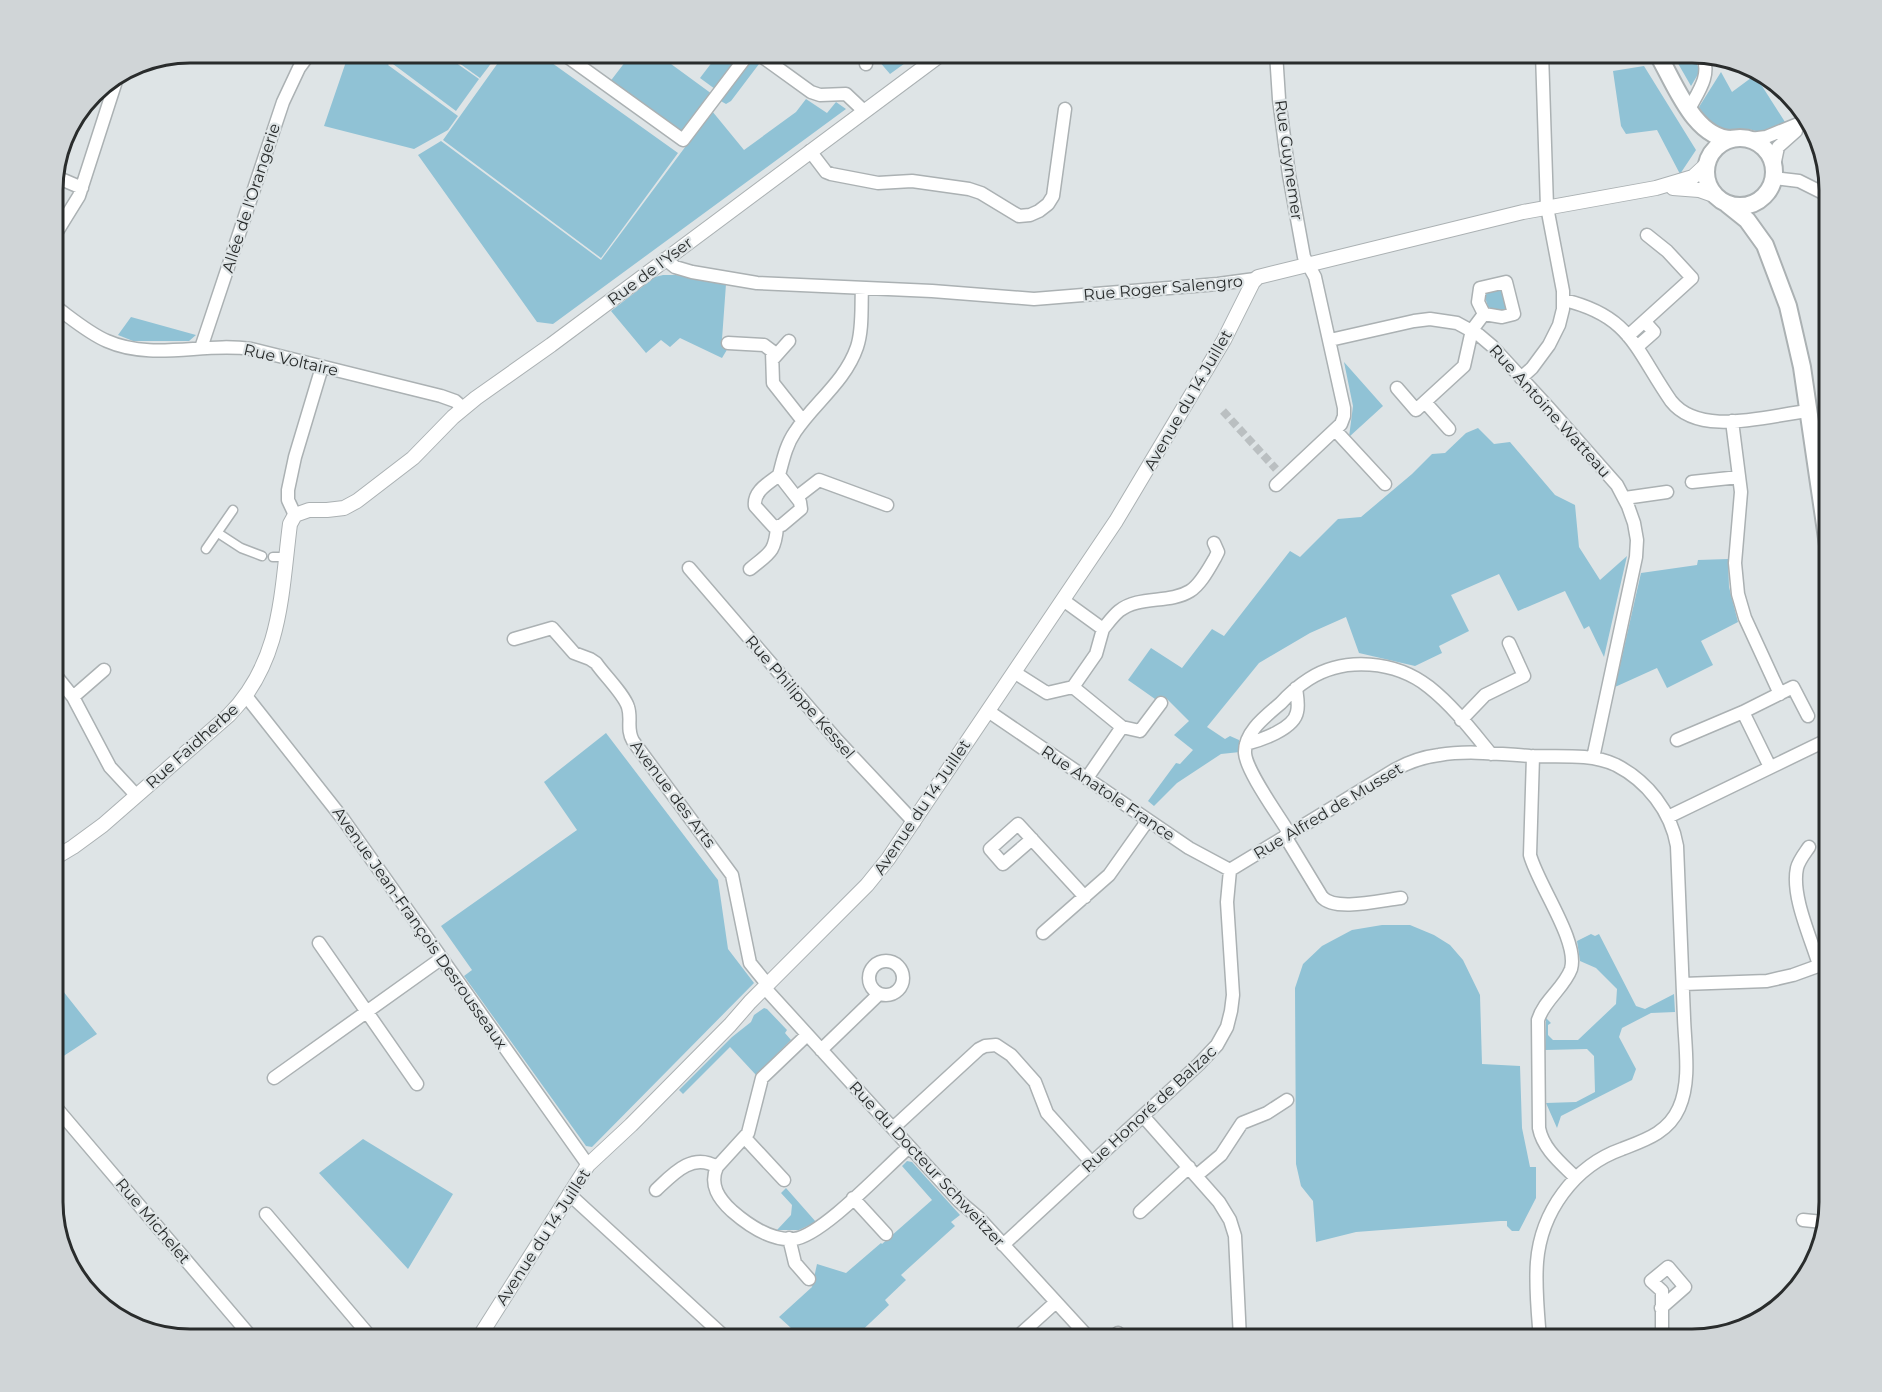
<svg xmlns="http://www.w3.org/2000/svg" width="1882" height="1392" font-family="Montserrat,sans-serif">
  <style>
    .green { fill: #90c2d5 }
    .lines { fill: none; stroke-linecap: round; stroke-linejoin: round }
    .pedestrian-tunnel { stroke: #babfc1; stroke-width: 8; stroke-dasharray: 8 4; stroke-linecap: butt }
    .pedestrian-casing { stroke: #abb1b3; stroke-width: 11 }
    .minor-casing { stroke: #abb1b3; stroke-width: 15 }
    .tertiary-casing { stroke: #abb1b3; stroke-width: 16 }
    .secondary-casing { stroke: #abb1b3; stroke-width: 20 }
    .pedestrian { stroke: #fff; stroke-width: 8 }
    .minor { stroke: #fff; stroke-width: 12 }
    .tertiary { stroke: #fff; stroke-width: 14 }
    .secondary { stroke: #fff; stroke-width: 16 }
    .labels { text-anchor: middle; dominant-baseline: central; stroke-width: 4.5; stroke-linejoin: round; paint-order: stroke }
    .street-label { font-size: 16px; fill: #292c2c; stroke: #dee4e6 }
    .rim { fill: none; stroke: #292c2c; stroke-width: 3 }
  </style>
  <rect width="100%" height="100%" fill="#dee4e6"/>
  <path class="green" d="M349 53H397L388 65 458 116 448 130 414 149 324 126Z
    M401 53H442L479 79 456 111 393 64Z
    M445 53H499L480 78Z
    M505 53H538L678 153 601 258 443 140Z
    M632 53H656L712 94 686 129 679 131 609 83Z
    M719 53H742L715 89 700 78Z
    M872 53H919L890 74Z
    M1672 53H1692L1700 71 1691 86Z
    M752 60 759 64 731 101 726 104 719 100 748 62Z
    M1644 66 1696 150 1680 174 1657 130 1626 134 1621 126 1613 71Z
    M1721 72 1732 92 1755 75 1785 122 1759 132C1747 127 1736 129 1724 132L1709 123 1699 107Z
    M806 99 827 113 836 102 846 109 553 324 537 322 418 155 441 141 601 260 712 111 744 150 796 112Z
    M663 275H676L726 284 722 339 727 340 728 348 722 358 680 338 670 347 661 340 646 353 611 311 655 277Z
    M1501 287 1507 312H1498L1488 307 1485 297 1488 290Z
    M131 317 196 335 189 341H133L118 335Z
    M1344 362 1383 406 1349 437 1353 406Z
    M1478 428 1494 444 1510 442 1555 495 1575 505 1579 547 1600 580 1627 556 1604 657 1589 626 1584 629 1565 591 1518 611 1499 574 1451 595 1469 631 1439 646 1442 653 1415 666 1359 653 1346 617 1310 633 1259 663 1207 727 1225 739 1230 736 1239 740 1240 752 1221 754 1177 783 1154 806 1148 801 1176 763 1180 764 1193 750 1174 735 1189 721 1167 699H1155L1128 680 1151 648 1182 668 1212 629 1224 636 1290 551 1300 557 1338 519 1361 517 1412 474 1432 454 1445 453 1466 433Z
    M1728 559 1729 587 1738 622 1701 641 1713 665 1667 688 1657 668 1615 687 1641 573 1697 565 1698 560Z
    M606 733 718 880 728 949 754 983 592 1147 586 1146 464 976 472 970 441 926 577 830 544 782Z
    M1382 925H1410L1434 935 1450 945 1463 960 1480 995 1482 1064 1520 1066 1522 1128 1530 1167H1536V1198L1519 1231H1512L1507 1226V1221H1500L1356 1232 1316 1242 1313 1201 1301 1186 1296 1164 1295 988 1303 964 1322 946 1352 930Z
    M1591 934 1595 936 1599 934 1636 1006 1645 1009 1674 994 1675 1012 1651 1013 1622 1028 1619 1037 1636 1069 1632 1080 1561 1116 1557 1128 1546 1103 1576 1102 1595 1092 1594 1056 1587 1049 1545 1050 1546 1018 1551 1023 1548 1025V1035L1553 1040H1578L1616 1004 1617 989 1596 968 1580 961 1577 941Z
    M59 986 97 1034 53 1063V990Z
    M764 1008 767 1009 787 1030 785 1033 791 1040 756 1075 730 1047 683 1094 679 1090 732 1037 751 1022 754 1015Z
    M363 1139 453 1194 408 1269 319 1173Z
    M907 1161 912 1162 960 1215 951 1222 955 1226 901 1275 906 1280 885 1300 889 1305 853 1339 848 1334 842 1339H803L779 1317 812 1287 817 1264 846 1273 881 1243 882 1244 932 1200 902 1166Z
    M786 1188 816 1222 799 1230H777L791 1215 792 1205 781 1193Z"/>
  <g class="lines">
    <path class="pedestrian-tunnel" d="M1223 411 1276 469"/>
    <defs>
      <path id="pedestrian" d="M218 533 241 548 262 556
        M206 549 233 510
        M273 557H286"/>
      <path id="minor" d="M562 53 683 140 749 53
        M757 53 811 92 820 95 846 94 864 111
        M1276 53 1279 99 1289 175 1304 257 1315 277 1344 408V416L1341 424 1276 485
        M866 64 868 53
        M1689 109C1698 92 1711 76 1703 56
        M1750 139 1766 137 1808 120
        M810 151 826 172 831 174 878 183 912 181 969 189 981 193 1019 216 1030 215 1039 211 1048 204 1053 196 1065 109
        M1774 166 1778 147 1796 131
        M54 176 82 188
        M1774 178 1799 181 1829 196
        M53 238 79 196 118 75
        M665 259 675 267 692 272 757 283 932 291 1034 299 1218 284 1255 279
        M1506 282 1514 314 1502 317 1484 314 1478 302 1480 288Z
        M1564 300C1631 316 1635 349 1671 401 1700 438 1768 415 1809 411
        M53 305C70 317 88 333 107 341 152 361 204 342 251 349L441 396 455 401 463 408
        M1628 336 1692 278 1667 251 1647 235
        M1330 340 1414 321 1430 319 1457 323 1479 335 1492 346 1549 408 1617 485 1628 506 1634 523 1637 540 1636 557 1593 758
        M728 343 764 345 772 351 773 383 803 421
        M1637 347 1654 332 1645 322
        M201 348 283 102 299 68 310 53
        M773 359 789 341
        M1521 378 1532 368 1549 345 1559 325 1563 309V291L1547 207 1542 53
        M1397 388 1416 410 1464 366 1472 330 1484 314
        M1425 402 1449 429
        M1732 421 1741 492 1735 563 1738 594 1745 618 1780 694
        M1335 430 1385 484
        M779 475C769 483 753 491 755 506L774 527 782 525 801 509 800 502 779 475C783 460 786 445 795 432 814 403 845 382 857 347 863 329 861 307 862 288
        M1692 482 1739 477
        M797 497 819 480 887 505
        M1625 498 1667 492
        M295 515 288 500V490L295 457 322 367
        M689 568 836 739 914 822
        M750 569C769 553 775 553 777 527
        M1063 600 1103 629 1096 654 1073 687 1122 727 1087 778
        M1103 629C1108 623 1113 616 1119 611 1139 595 1169 604 1190 591 1201 584 1209 568 1215 558L1218 552 1214 543
        M514 639 552 628 574 653 590 659 596 663C604 675 624 694 628 707 632 719 626 729 633 741L732 875 750 963 767 984
        M53 672 73 697 110 767 136 795
        M1014 672 1047 693 1073 687
        M246 696 343 819 588 1165
        M73 697 104 670
        M988 711 1189 848 1230 870
        M1743 712 1770 767
        M1461 720 1485 695 1524 676 1509 643
        M1122 727 1140 731 1161 703
        M1677 740 1743 712 1793 687 1808 716
        M1246 744C1261 740 1294 729 1297 712 1299 705 1297 696 1296 688
        M1533 756 1530 855C1538 885 1579 941 1571 969 1564 988 1544 1000 1538 1020L1539 1128C1543 1149 1561 1163 1576 1178
        M1668 817 1829 739
        M1289 833C1279 816 1246 771 1245 753 1244 732 1266 716 1281 703 1289 694 1298 686 1309 679 1345 656 1396 661 1429 687 1453 706 1472 731 1491 754
        M1285 836 1322 897C1335 912 1382 900 1401 898
        M1032 839 1003 864 990 849 1018 824 1085 897
        M1809 847C1805 853 1799 860 1797 868 1791 896 1811 938 1819 965
        M1230 870 1396 769C1409 762 1423 757 1439 755 1468 750 1500 754 1530 756 1558 757 1590 753 1616 765 1647 781 1671 811 1677 846 1679 903 1682 961 1684 1018 1685 1047 1691 1081 1679 1108 1668 1133 1645 1140 1622 1149 1574 1166 1541 1212 1537 1262 1535 1288 1538 1314 1540 1339
        M1043 933 1109 875 1148 820
        M319 943 417 1084
        M869 978a17 17 0 1 1 34 0a17 17 0 1 1-34 0Z
        M1683 984 1767 981 1793 975 1829 962
        M764 987 959 1201 979 1218 1090 1339
        M807 1035 762 1078 748 1133 717 1167C709 1185 719 1199 732 1211 748 1225 772 1241 794 1239 822 1236 885 1168 909 1147
        M821 1050 879 994
        M274 1078 442 958
        M53 1104 253 1339
        M1143 1116 1219 1202 1230 1220 1235 1236 1240 1339
        M893 1128 979 1049 985 1046 996 1045 1011 1055 1035 1082 1047 1113 1092 1163
        M745 1138 784 1180
        M1196 1176 1221 1155 1242 1123 1267 1113 1287 1100
        M656 1190C673 1174 692 1152 717 1167
        M569 1194 727 1339
        M853 1198 886 1234
        M1140 1212 1189 1167
        M266 1214 368 1334 361 1339
        M1803 1220 1823 1222
        M789 1238 795 1263 809 1279
        M1003 1245 1199 1064 1217 1045 1227 1027 1231 1011 1233 995 1227 902 1230 870
        M1661 1308 1685 1287 1668 1267 1651 1281 1662 1291V1339
        M1750 1326 1758 1318 1772 1309
        M1015 1339 1056 1302
        M1111 1339 1118 1333 1123 1339"/>
      <path id="tertiary" d="M1673 188 1699 190 1716 196
        M53 859 73 847 103 825 229 715C282 661 281 594 290 524L295 515 309 510H327L344 508 357 501 413 458 453 417 476 398 551 345 943 53
        M478 1339 588 1165 631 1125 730 1025 750 1002 867 885 888 859 1116 521 1224 340 1253 282 1258 277 1523 212 1656 188 1693 177 1707 164"/>
      <path id="secondary" d="M1657 53C1674 81 1694 140 1733 139
        M1706 172a34 34 0 1 1 68 0a34 34 0 1 1-68 0Z
        M1727 204 1747 220 1765 245 1788 306 1802 367 1829 552"/>
    </defs>
    <use href="#pedestrian" class="pedestrian-casing"/>
    <use href="#minor" class="minor-casing"/>
    <use href="#tertiary" class="tertiary-casing"/>
    <use href="#secondary" class="secondary-casing"/>
    <use href="#pedestrian" class="pedestrian"/>
    <use href="#minor" class="minor"/>
    <use href="#tertiary" class="tertiary"/>
    <use href="#secondary" class="secondary"/>
  </g>
  <g class="labels">
    <g class="street-label">
      <text transform="translate(1289 160) rotate(82)">Rue Guynemer</text>
      <text transform="translate(251 198) rotate(-72)">Allée de l'Orangerie</text>
      <text transform="translate(650 271) rotate(-37)">Rue de l'Yser</text>
      <text transform="translate(1163 288) rotate(-5)">Rue Roger Salengro</text>
      <text transform="translate(291 360) rotate(13)">Rue Voltaire</text>
      <text transform="translate(1188 400) rotate(-60)">Avenue du 14 Juillet</text>
      <text transform="translate(1550 411) rotate(48)">Rue Antoine Watteau</text>
      <text transform="translate(800 697) rotate(49)">Rue Philippe Kessel</text>
      <text transform="translate(192 746) rotate(-42)">Rue Faidherbe</text>
      <text transform="translate(1108 793) rotate(34)">Rue Anatole France</text>
      <text transform="translate(673 794) rotate(53)">Avenue des Arts</text>
      <text transform="translate(922 807) rotate(-56)">Avenue du 14 Juillet</text>
      <text transform="translate(1328 811) rotate(-31)">Rue Alfred de Musset</text>
      <text transform="translate(420 928) rotate(55)">Avenue Jean-François Desrousseaux</text>
      <text transform="translate(1149 1109) rotate(-43)">Rue Honoré de Balzac</text>
      <text transform="translate(927 1164) rotate(47)">Rue du Docteur Schweitzer</text>
      <text transform="translate(153 1221) rotate(50)">Rue Michelet</text>
      <text transform="translate(543 1237) rotate(-57)">Avenue du 14 Juillet</text>
    </g>
  </g>
  <path d="M0 0H1882V1392H0ZM190 63H1692A127 127 0 0 1 1819 190V1202A127 127 0 0 1 1692 1329H190A127 127 0 0 1 63 1202V190A127 127 0 0 1 190 63Z" fill="#d0d5d7" fill-rule="evenodd"/>
  <path class="rim" d="M190 63H1692A127 127 0 0 1 1819 190V1202A127 127 0 0 1 1692 1329H190A127 127 0 0 1 63 1202V190A127 127 0 0 1 190 63Z"/>
</svg>
